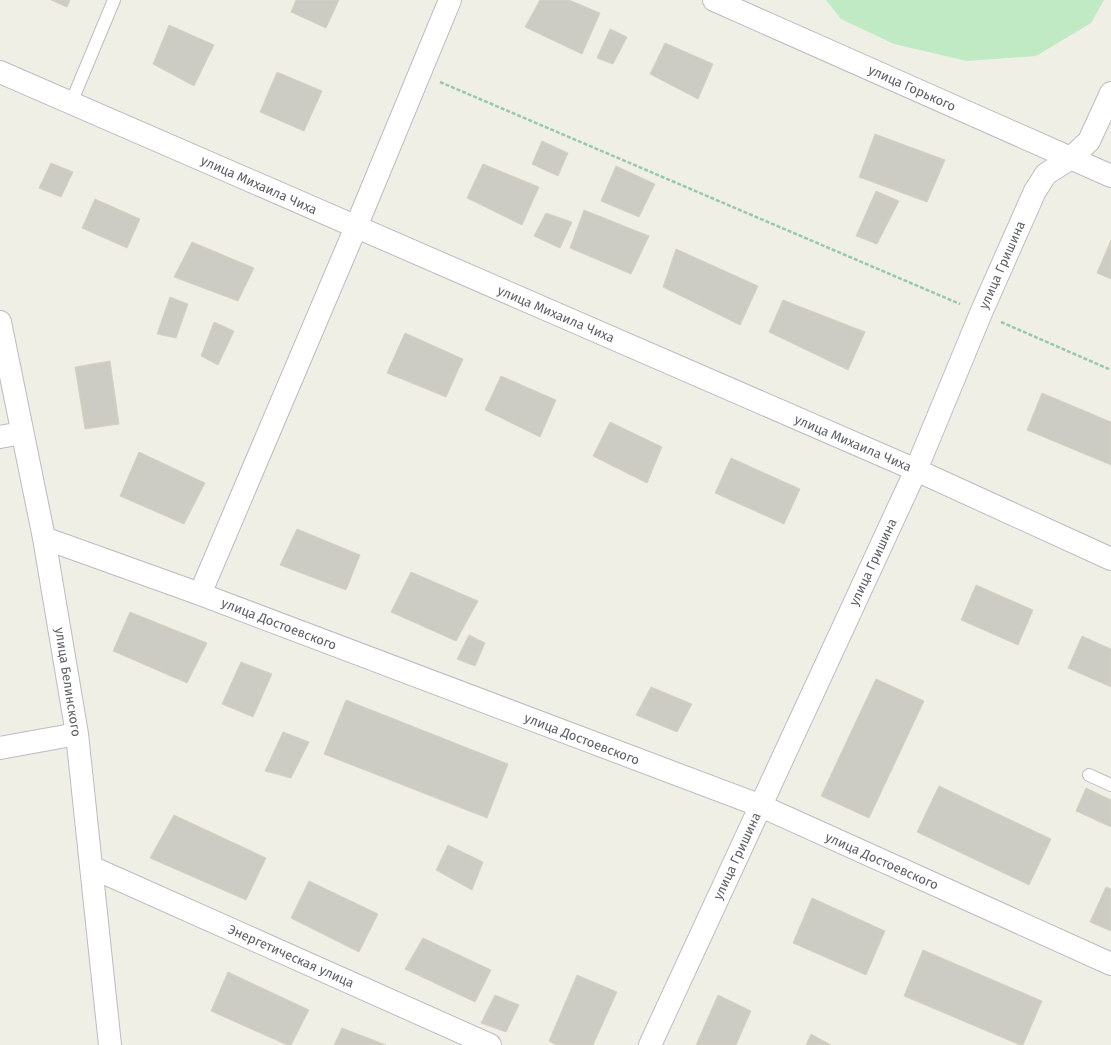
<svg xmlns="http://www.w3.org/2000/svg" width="1111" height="1045" font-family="'Fira Sans',sans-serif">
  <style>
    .green { fill: #bfeac4 }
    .building { fill: #cdccc4; stroke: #d5d2c2 }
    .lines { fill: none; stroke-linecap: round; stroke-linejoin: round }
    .lane-casing { stroke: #b9bcc2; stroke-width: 14 }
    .street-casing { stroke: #b9bcc2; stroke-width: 24 }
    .secondary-casing { stroke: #babdc4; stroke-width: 24 }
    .path { stroke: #96c9aa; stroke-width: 2.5; stroke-dasharray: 4 2; stroke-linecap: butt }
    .lane { stroke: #fff; stroke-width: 12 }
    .street { stroke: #fff; stroke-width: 22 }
    .secondary { stroke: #fff; stroke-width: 22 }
    .labels { text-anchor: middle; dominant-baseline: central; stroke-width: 3; stroke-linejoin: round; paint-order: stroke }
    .street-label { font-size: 13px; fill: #5c6066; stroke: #fff }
  </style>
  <rect width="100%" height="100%" fill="#f0efe5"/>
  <path class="green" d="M826 0H1104L1091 23 1036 56 967 61 894 44 841 19Z"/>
  <path class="building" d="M51 0H70L67 7Z
    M296 0H339L326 28 291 12Z
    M540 0H569L600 13 582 54 525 27Z
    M169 25 214 45 194 86 153 64Z
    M610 29 627 37 613 64 597 58Z
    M665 43 713 64 698 99 650 74Z
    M277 72 322 91 304 131 260 112Z
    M875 134 945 160 927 202 859 177Z
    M542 141 568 153 558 176 532 164Z
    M51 163 73 172 61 197 39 188Z
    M483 164 539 187 522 225 467 198Z
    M616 166 655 184 639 217 601 201Z
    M876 191 899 201 877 244 856 236Z
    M95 199 140 219 127 248 82 228Z
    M584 210 649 236 631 274 570 248Z
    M546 213 572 222 560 248 534 236Z
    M1111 240V279L1097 273Z
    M192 242 254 268 238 301 174 277Z
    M676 249 758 286 740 325 663 287Z
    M170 297 188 304 176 338 157 334Z
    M783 300 865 332 848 370 769 332Z
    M214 322 234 331 218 365 201 356Z
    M405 333 463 359 446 397 387 373Z
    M110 361 119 424 85 429 75 367Z
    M501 376 556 400 540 437 485 410Z
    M1042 393 1111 422V465L1027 430Z
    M610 422 662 447 647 483 593 456Z
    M139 452 205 483 184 524 120 496Z
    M731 458 800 489 784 524 715 493Z
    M297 529 360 555 346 590 280 565Z
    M411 572 478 601 456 641 391 612Z
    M976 585 1033 610 1018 645 961 620Z
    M130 612 207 643 187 683 113 651Z
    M469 635 485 643 475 666 457 659Z
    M1082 636 1111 649V687L1068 668Z
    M241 662 272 674 253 717 222 704Z
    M876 679 924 701 869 818 821 796Z
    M651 687 692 704 677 732 636 715Z
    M346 700 508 764 487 818 324 754Z
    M283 732 309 742 291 778 265 771Z
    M939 786 1051 839 1029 885 917 832Z
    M1086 788 1111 800V827L1076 811Z
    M174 815 266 858 246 900 150 858Z
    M448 845 483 862 472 890 436 870Z
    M309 881 378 914 359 952 291 918Z
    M1106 887 1111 889V931L1090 922Z
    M812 898 885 931 866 975 793 943Z
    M423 938 491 970 475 1002 405 969Z
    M923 950 1042 1001 1023 1045H1020L904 996Z
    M228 972 309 1010 291 1045H287L211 1011Z
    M577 975 617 992 593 1045H556L549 1041Z
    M495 995 519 1005 506 1032 481 1023Z
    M718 995 751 1011 736 1045H696Z
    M342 1028 386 1045H334Z
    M811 1034 831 1045H806Z"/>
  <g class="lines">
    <defs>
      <path id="lane" d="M71 103 114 0
        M1089 775 1111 785"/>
      <path id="street" d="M714 0 1111 176
        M0 72 916 470 1111 559
        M0 322 44 538 77 734 110 1045
        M0 437 22 433
        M44 538 200 594 761 806 1111 964
        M200 594 356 227 450 0
        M0 748 77 734
        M91 867 490 1045"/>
      <path id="secondary" d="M650 1045 916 470 981 313 1035 191 1046 174 1071 158 1089 141 1111 93"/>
    </defs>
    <use href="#lane" class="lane-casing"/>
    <use href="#street" class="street-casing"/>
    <use href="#secondary" class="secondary-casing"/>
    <path class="path" d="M440 82 960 304
      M1001 322 1111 370"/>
    <use href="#lane" class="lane"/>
    <use href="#street" class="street"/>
    <use href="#secondary" class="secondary"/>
  </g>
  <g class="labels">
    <g class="street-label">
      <text transform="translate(912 88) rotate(24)">улица Горького</text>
      <text transform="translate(259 185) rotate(24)">улица Михаила Чиха</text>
      <text transform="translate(1002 265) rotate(-66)">улица Гришина</text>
      <text transform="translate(556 314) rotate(23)">улица Михаила Чиха</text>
      <text transform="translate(853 443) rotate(23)">улица Михаила Чиха</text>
      <text transform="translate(873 562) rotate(-65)">улица Гришина</text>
      <text transform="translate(279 624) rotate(21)">улица Достоевского</text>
      <text transform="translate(68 682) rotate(81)">улица Белинского</text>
      <text transform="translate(582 739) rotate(21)">улица Достоевского</text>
      <text transform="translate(737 856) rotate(-65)">улица Гришина</text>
      <text transform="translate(882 861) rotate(24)">улица Достоевского</text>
      <text transform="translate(291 956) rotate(24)">Энергетическая улица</text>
    </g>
  </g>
</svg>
